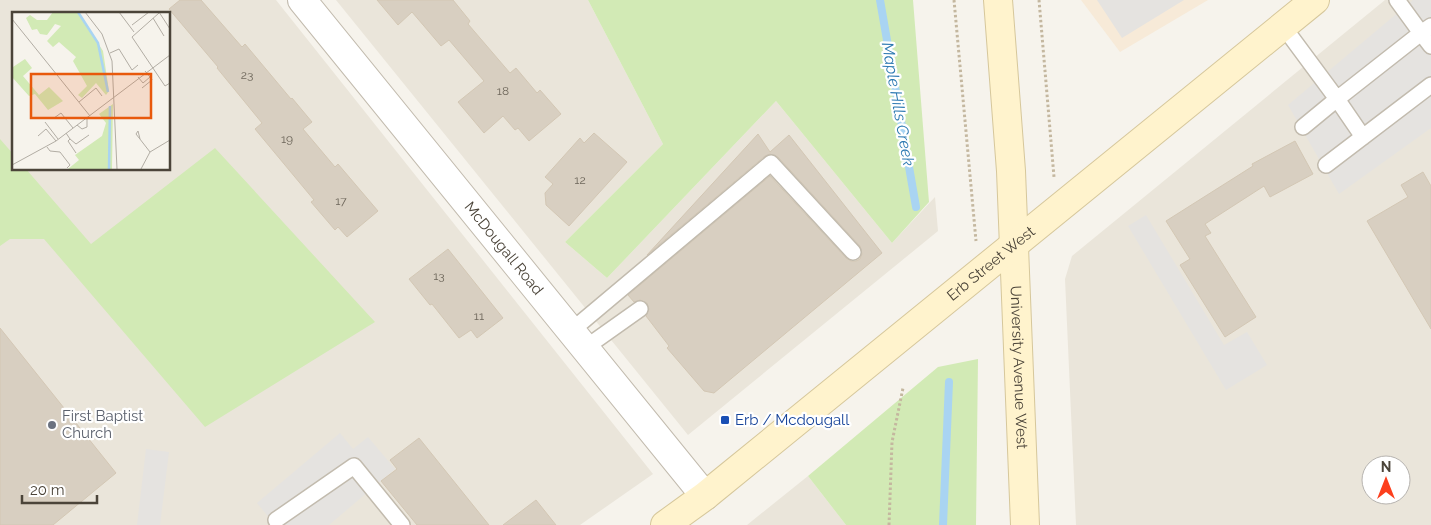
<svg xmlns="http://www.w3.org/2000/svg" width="1431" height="525" font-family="Raleway,sans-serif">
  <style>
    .residential { fill: #eae5da; fill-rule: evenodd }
    .commercial { fill: #f7ead8 }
    .green { fill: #d2eab5 }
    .parking { fill: #e5e3e0 }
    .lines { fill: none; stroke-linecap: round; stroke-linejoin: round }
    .stream { stroke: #a9d4f2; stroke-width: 8 }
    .building { fill: #d8cfc1; stroke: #d3c7b4 }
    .lane-casing { stroke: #c2bbae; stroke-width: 18 }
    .street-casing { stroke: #c2bbae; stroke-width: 30 }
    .secondary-casing { stroke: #d6c79b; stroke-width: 30 }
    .path { stroke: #c4b79f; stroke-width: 3; stroke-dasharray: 2.5 2.5; stroke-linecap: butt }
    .lane { stroke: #fff; stroke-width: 15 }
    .street { stroke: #fff; stroke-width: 28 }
    .secondary { stroke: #fff3cd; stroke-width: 28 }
    .transit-dot { fill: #1a4fb4; stroke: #fff; stroke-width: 2 }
    .worship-dot { fill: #6b7280; stroke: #fff; stroke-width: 2 }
    .labels { text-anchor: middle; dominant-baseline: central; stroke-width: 4.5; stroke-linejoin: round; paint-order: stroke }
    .number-label { font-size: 12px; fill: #6e675b }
    .street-label { font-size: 15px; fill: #4b4439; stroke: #fff }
    .worship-label { font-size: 15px; fill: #5b616d; stroke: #fff; text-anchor: start }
    .transit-label { font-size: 15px; fill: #164399; stroke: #fff; text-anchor: start }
    .water-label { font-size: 16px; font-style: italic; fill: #2e7ab2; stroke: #fff }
    .inset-river { fill: none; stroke: #a9d4f2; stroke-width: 2.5 }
    .inset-road { fill: none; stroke: #b2ada4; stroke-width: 1 }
    .view { fill: #e8590c; fill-opacity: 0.15; stroke: #e8590c; stroke-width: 2.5 }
    .inset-edge { fill: none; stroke: #4b4439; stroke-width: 2.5 }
  </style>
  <rect width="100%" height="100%" fill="#f6f3ec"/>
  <path class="residential" d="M0 0H276L653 474 580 525H0ZM14 14H169V169H14Z
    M336 0H588L663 144 565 242 607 278 776 101 892 243 935 197 938 231 688 435Z
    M1385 0H1431V525H1076L1065 279 1072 256ZM1371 465H1401V495H1371Z
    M808 476 846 525H747Z"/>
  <path class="commercial" d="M1081 0H1208L1120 52Z"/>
  <path class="green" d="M588 0H913L929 202 892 243 776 101 607 278 565 242 663 144Z
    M0 139 14 155V169H26L91 244 215 148 375 322 205 427 44 239H10L0 246Z
    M978 359 976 525H846L808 476 938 367Z"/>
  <path class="parking" d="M1097 0H1184L1122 38Z
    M1413 0H1431V128L1339 194 1288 105Z
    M1146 215 1224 345 1247 332 1267 365 1226 390 1128 226Z
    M340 433 353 449 368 437 395 469 329 525H275L257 503Z
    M146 449 169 452 160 525H137Z"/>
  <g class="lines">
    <path class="stream" d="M880 0 916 207
      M943 525 949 382"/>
  </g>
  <path class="building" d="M180 0H201L242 47 245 44 291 99 292 98 312 122 303 129 335 167 338 164 378 211 347 237 338 227 335 230 311 202 314 200 255 129 262 123 217 68 218 67 169 9Z
    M377 0H453L470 21 468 24 510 73 516 68 537 93 540 90 561 114 529 141 518 128 515 130 503 116 484 133 458 102 484 81 449 40 441 46 412 12 398 25Z
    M594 133 627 162 569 226 546 205 545 193 553 184 545 177 580 138 584 143Z
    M758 134 770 152 789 135 882 253 714 393 704 391 667 348 669 346 646 316 649 309 647 303 640 300 634 302 628 295 770 176 846 258 851 261H856L860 259 862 254 860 246 778 157 770 154 765 156 647 255Z
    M1295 141 1313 174 1270 197 1264 186 1205 224 1211 233 1205 236 1256 317 1225 337 1180 265 1190 259 1166 221 1253 166 1252 164Z
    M1423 172 1431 186V329L1367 221 1408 197 1401 185Z
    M448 249 503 318 477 338 471 330 459 338 432 304 430 305 409 279Z
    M0 328 116 473 53 525H0Z
    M419 438 489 525H417L381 481 397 469 390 460Z
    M536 500 556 525H503Z"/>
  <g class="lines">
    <defs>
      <path id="lane" d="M1283 26 1337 99 1421 33 1397 0
        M1431 26 1421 33 1431 46
        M1303 127 1337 99 1363 137
        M1326 165 1431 85
        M571 331 771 163 853 252
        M585 348 640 309
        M276 520 354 466 402 525"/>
      <g id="street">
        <path id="s1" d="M302 0 705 496"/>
      </g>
      <g id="secondary">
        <path id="s2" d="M998 0 1011 171 1025 525"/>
        <path id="s3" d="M665 525 705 496 1315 0"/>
      </g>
    </defs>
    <use href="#lane" class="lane-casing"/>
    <use href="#street" class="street-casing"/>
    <use href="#secondary" class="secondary-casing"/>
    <path class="path" d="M954 0 976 241
      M1039 0 1054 177
      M889 525 892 442 903 388"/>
    <use href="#lane" class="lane"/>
    <use href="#street" class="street"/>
    <use href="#secondary" class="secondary"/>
  </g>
  <rect class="transit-dot" x="720" y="415" width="10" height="10" rx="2.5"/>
  <circle class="worship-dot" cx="52" cy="425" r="5"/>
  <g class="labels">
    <g class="number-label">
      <text x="247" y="75">23</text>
      <text x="503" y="91">18</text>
      <text x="287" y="139">19</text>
      <text x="580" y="180">12</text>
      <text x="341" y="201">17</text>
      <text x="439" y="276">13</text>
      <text x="479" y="316">11</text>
    </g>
    <g class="street-label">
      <text stroke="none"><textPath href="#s1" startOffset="320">McDougall Road</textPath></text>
      <text stroke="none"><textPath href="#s3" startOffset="418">Erb Street West</textPath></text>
      <text stroke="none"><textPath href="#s2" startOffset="368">University Avenue West</textPath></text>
    </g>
    <g class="worship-label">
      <text x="62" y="416">First Baptist<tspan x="62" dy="17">Church</tspan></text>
    </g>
    <g class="transit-label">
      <text x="735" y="420">Erb / Mcdougall</text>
    </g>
    <g class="water-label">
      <text transform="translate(898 104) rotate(80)">Maple Hills Creek</text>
    </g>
  </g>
  <g transform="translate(12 12)">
    <rect width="158" height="158" fill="#f6f3ec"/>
    <path d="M41 0H66L72 9 91 39 97 79 94 83 84 71 70 86 66 83 75 74 61 49 64 45 47 30 41 35 35 29 49 14 43 12 35 23 28 22 25 17 20 18 14 6 18 3 25 8H35ZM13 47 20 56 11 64 27 83 37 75 51 89 36 98 23 82 17 84 0 65 1 55ZM101 92 100 157H56L67 148 63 143 90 124 94 111 87 102Z" fill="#d2eab5"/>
    <path class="inset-river" d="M66 0 86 31 96 80M97 157 98 94"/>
    <path class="inset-road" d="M73 0 90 22 100 49 105 157M107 0 122 20M147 0 158 17M147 1 120 25 153 74 158 71M141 6 152 24M0 7 78 104M120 13 137 0M98 41 107 37 120 58 126 53M126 65 131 71 138 65 133 59M130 76 140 68 139 65M67 90 84 76 90 84M42 106 49 101 61 116M33 110 46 127M65 113 70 117 75 115V106M54 121 58 127 56 129 64 141M26 124 34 117 44 129M58 127 64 132 77 123M128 127 126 119 124 122 138 140M35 135 38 139 48 140 58 153 55 156M0 153 44 129 158 43M129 157 138 140 158 128"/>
    <path class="view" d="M19 62H139V106H19Z"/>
    <rect width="158" height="158" class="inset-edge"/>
  </g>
  <g transform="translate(1386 480)"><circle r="24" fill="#ffffff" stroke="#b7b4b0"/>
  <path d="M0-4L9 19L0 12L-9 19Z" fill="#fc3f1d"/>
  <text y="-8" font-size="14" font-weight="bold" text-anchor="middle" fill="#4b4439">N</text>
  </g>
  <path d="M22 495v8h75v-8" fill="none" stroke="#4b4439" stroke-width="2.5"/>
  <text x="30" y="495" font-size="15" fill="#4b4439" stroke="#ffffff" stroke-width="4" paint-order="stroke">20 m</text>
</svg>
